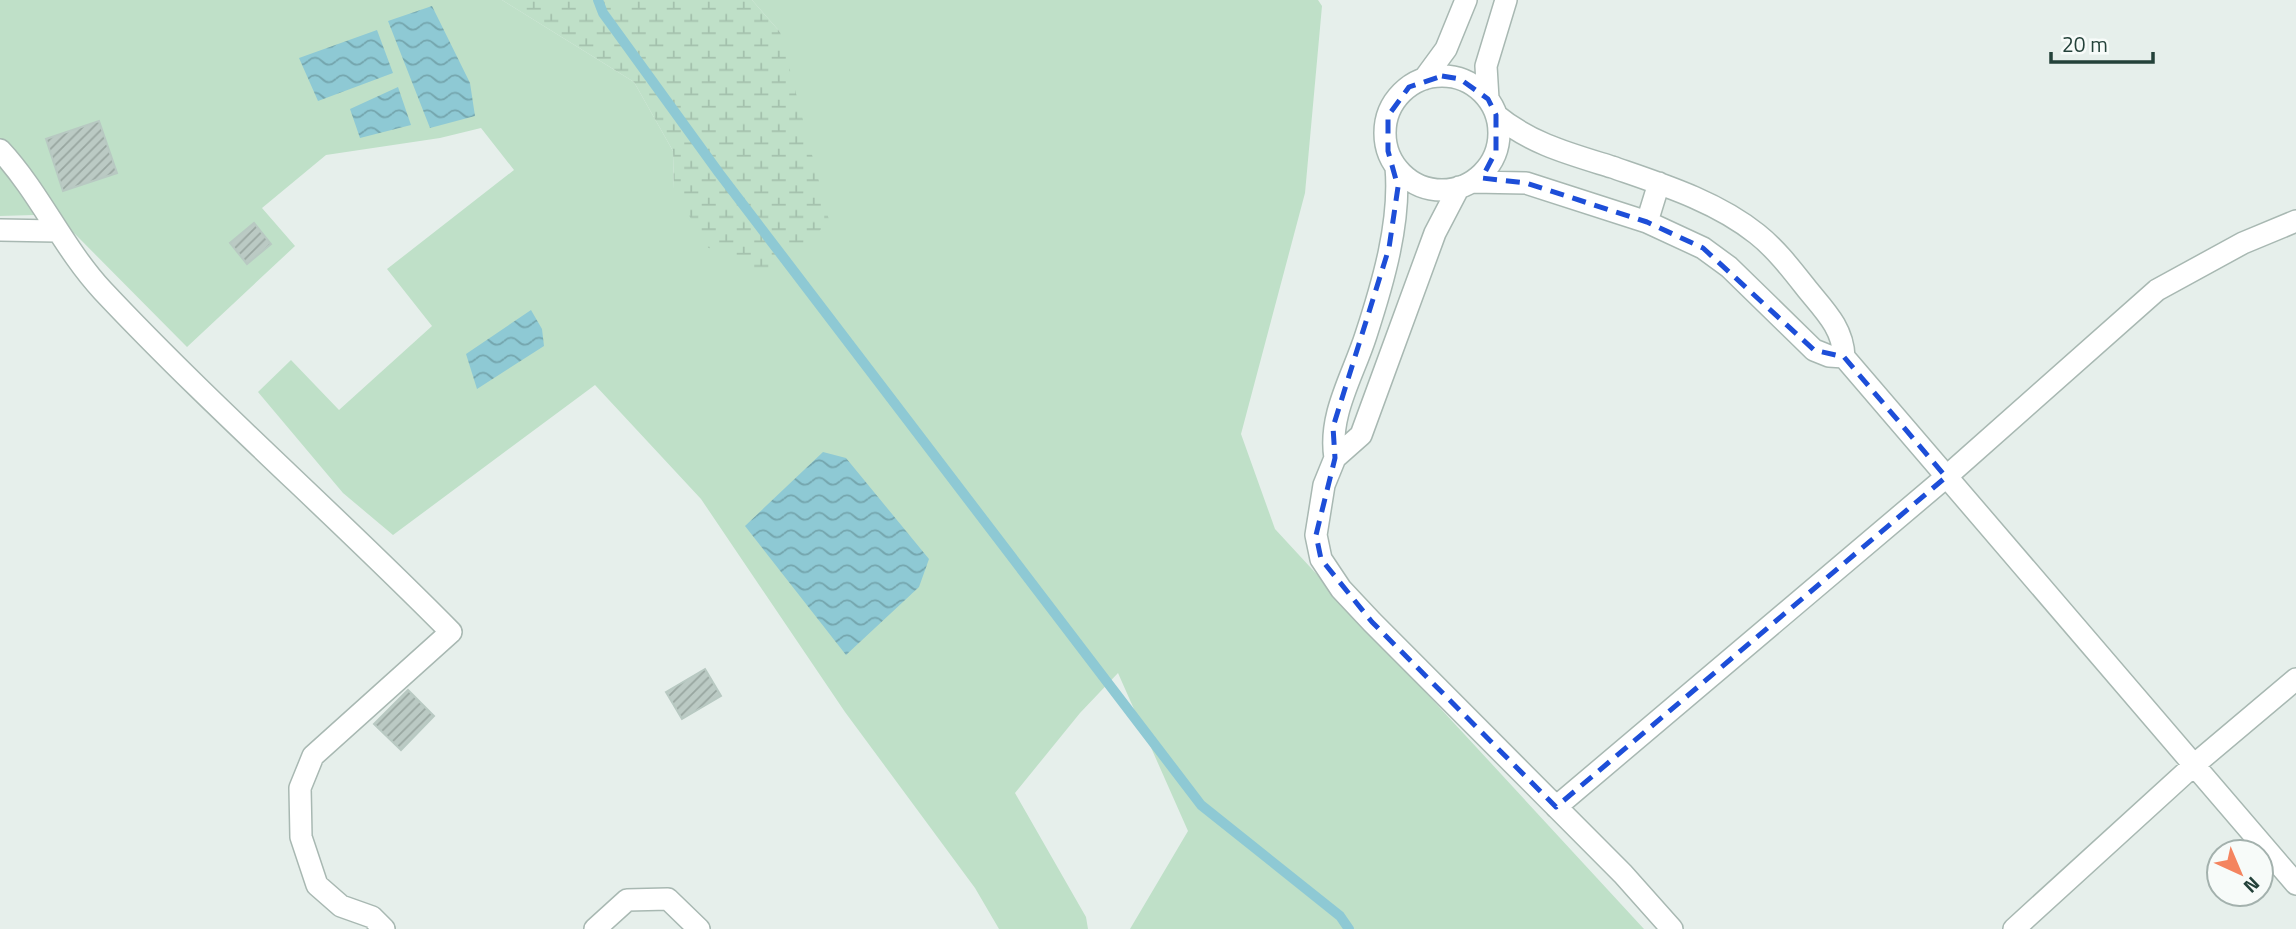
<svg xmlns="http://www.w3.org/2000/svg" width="2296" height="929" font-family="'Titillium Web',sans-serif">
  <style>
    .green { fill: #bfe0c8 }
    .wetland { fill: url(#wetland-marsh) }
    .water { fill: url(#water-waves) }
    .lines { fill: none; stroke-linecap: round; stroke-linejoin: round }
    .stream { stroke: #8ec9d4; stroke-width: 10 }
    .building { fill: url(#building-hatch); stroke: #b8c9c2; stroke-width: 2 }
    .minor-casing { stroke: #a8b8b2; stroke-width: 24 }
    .minor { stroke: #fff; stroke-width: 21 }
    .marked { fill: none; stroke: #1d4ed8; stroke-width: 5; stroke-dasharray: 14 9; stroke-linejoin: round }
  </style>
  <defs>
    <pattern id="wetland-marsh" width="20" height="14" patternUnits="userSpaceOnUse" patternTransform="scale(1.75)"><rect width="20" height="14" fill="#bfe0c8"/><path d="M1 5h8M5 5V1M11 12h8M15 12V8" fill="none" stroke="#a4c1ad"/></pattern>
    <pattern id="water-waves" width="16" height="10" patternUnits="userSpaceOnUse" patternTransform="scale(1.75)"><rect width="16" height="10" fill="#8ec9d4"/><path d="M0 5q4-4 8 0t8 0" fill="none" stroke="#74a5ad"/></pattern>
    <pattern id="building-hatch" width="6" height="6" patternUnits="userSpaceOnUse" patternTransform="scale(1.75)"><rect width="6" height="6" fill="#bbcac4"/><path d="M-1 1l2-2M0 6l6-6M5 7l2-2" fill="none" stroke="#98a6a0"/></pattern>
  </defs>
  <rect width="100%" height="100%" fill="#e6efeb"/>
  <path class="green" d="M0 0H502L634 82 673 151 674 189 780 32 752 0H1318L1322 6 1305 193 1241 434 1275 529 1644 929H1130L1188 831 1118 673 1080 713 1015 793 1086 917 1088 929H999L975 888 845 712 701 499 595 385 393 535 343 493 258 392 291 360 339 410 432 326 387 269 514 170 481 128 440 138 326 155 262 208 295 246 187 347 75 234 34 215 0 216Z"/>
  <path class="wetland" d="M502 0H752L780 32 829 220 804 249 764 275 707 247 674 189 673 151 634 82Z"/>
  <path class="water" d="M432 6 470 83 475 116 430 128 388 21Z
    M377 30 393 73 318 101 299 58Z
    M398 87 411 125 360 138 350 109Z
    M531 310 542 329 544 346 477 389 466 354Z
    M823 452 846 458 929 559 919 587 846 655 745 526Z"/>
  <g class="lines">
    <path class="stream" d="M598 0 603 13 719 173 1201 805 1340 916 1349 929"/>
  </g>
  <path class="building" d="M99 121 117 173 63 191 46 139Z
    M254 223 271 244 247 264 230 243Z
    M705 669 721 696 682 719 666 692Z
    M408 690 434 716 401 750 374 724Z"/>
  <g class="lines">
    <defs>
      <path id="minor" d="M1385 133a57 57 0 1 1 114 0a57 57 0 1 1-114 0Z
        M1424 79 1446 49 1466 0
        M1488 99 1486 66 1506 0
        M1496 115C1531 144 1570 154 1612 167 1661 184 1716 201 1757 234 1776 249 1792 270 1807 289 1825 311 1843 328 1844 357L2296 884
        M0 150C40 193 63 248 103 291 214 409 337 516 451 632L313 756 300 788 301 837 317 885 341 906 372 917 384 929
        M1473 182 1526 183 1647 222 1703 248 1729 267 1814 350 1829 356 1844 357
        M1459 187 1435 233 1361 435 1335 458 1324 485 1316 535 1321 559 1341 589 1372 622 1623 874 1672 929
        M1647 222 1659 183
        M0 230 56 231
        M1335 458C1328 415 1353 376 1366 335 1383 283 1401 222 1396 167
        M1556 807 1946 477 2157 290 2243 243 2296 221
        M595 929 627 900 668 899 699 929
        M2014 929 2194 765 2296 679"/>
    </defs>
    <use href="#minor" class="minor-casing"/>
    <use href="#minor" class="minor"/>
  </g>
  <path class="marked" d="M1442 76 1460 79 1488 99 1496 115V151L1482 178 1526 183 1647 222 1703 248 1814 350 1844 357 1946 477 1556 807 1372 622 1321 559 1316 535 1335 458 1333 427 1389 248 1398 187 1388 151V116L1409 87Z"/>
  <g transform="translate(2240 873) rotate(136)"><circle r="33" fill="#f7fbf9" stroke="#a3b1ad" stroke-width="2"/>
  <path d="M0-5L12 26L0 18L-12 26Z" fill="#f4845f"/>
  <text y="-10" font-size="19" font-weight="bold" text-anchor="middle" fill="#24423a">N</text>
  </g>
  <path d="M2051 52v10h102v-10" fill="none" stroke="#24423a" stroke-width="3.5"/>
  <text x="2062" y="52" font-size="21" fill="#24423a" stroke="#f7fbf9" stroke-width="5" paint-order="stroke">20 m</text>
</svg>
